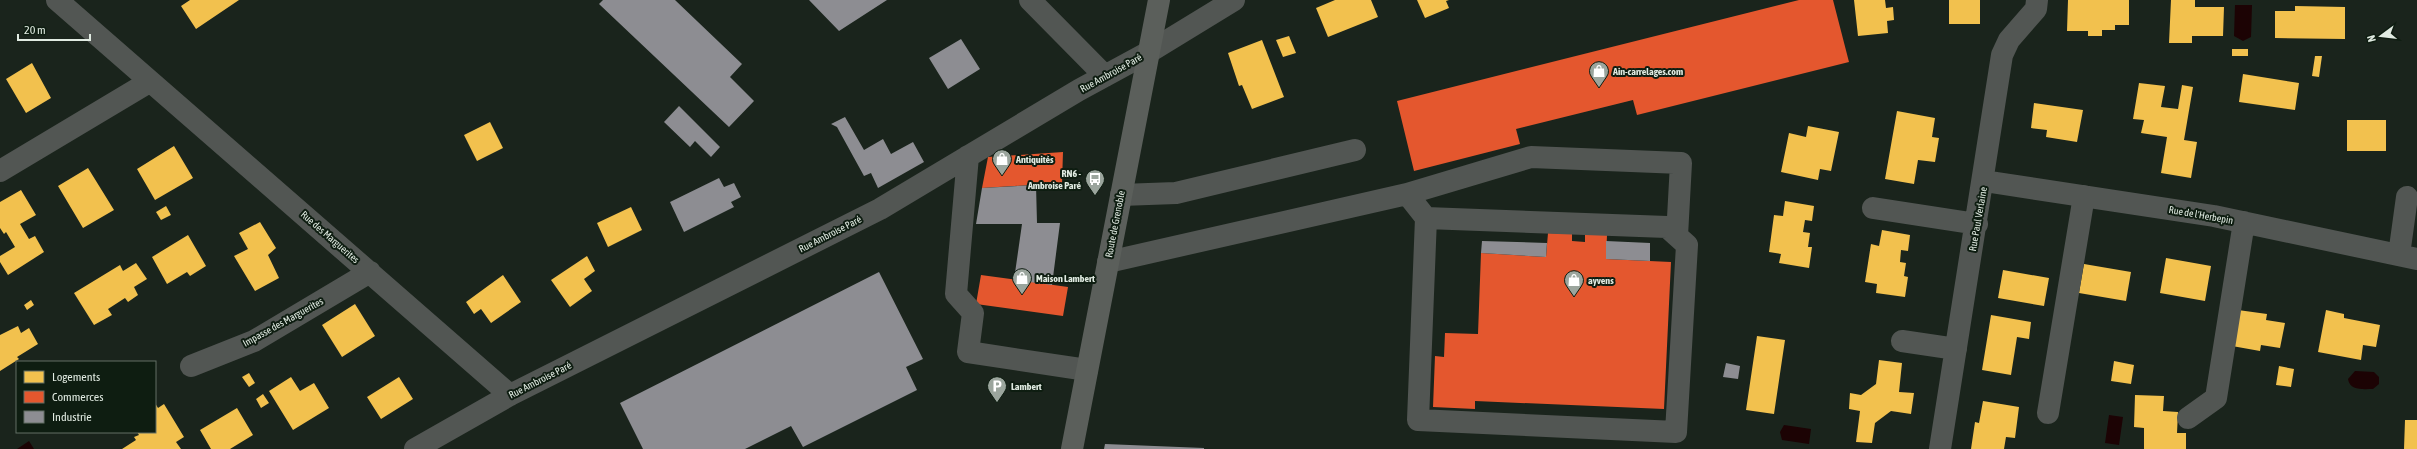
<svg xmlns="http://www.w3.org/2000/svg" width="2417" height="449" font-family="'Asap Condensed',sans-serif">
  <style>
    .water { fill: #1c0304 }
    .homes { fill: #f2c14e }
    .shops { fill: #e4572e }
    .industry { fill: #8d8d92 }
    .lines { fill: none; stroke-linecap: round; stroke-linejoin: round }
    .minor { stroke: #525653; stroke-width: 22 }
    .major { stroke: #5b5f5b; stroke-width: 22 }
    .labels { text-anchor: middle; dominant-baseline: central; stroke-width: 4; stroke-linejoin: round; paint-order: stroke }
    .poi-label { font-size: 10px; font-weight: bold; fill: #e1ebe2; stroke: #0e1d11; text-anchor: start }
    .street-label { font-size: 10px; fill: #e1ebe2; stroke: #0e1d11 }
  </style>
  <rect width="100%" height="100%" fill="#1a241c"/>
  <path class="water" d="M2235 5H2252L2251 37 2243 41 2234 36Z
    M2355 371 2374 372 2379 377V384L2373 389C2363 389 2350 391 2348 379Z
    M2109 415 2123 417 2119 445 2105 443Z
    M1784 425 1811 429 1809 444 1782 440 1780 432Z
    M29 441 34 449H17Z"/>
  <path class="homes" d="M190 0H239L196 29 181 6Z
    M1335 0H1371L1378 17 1328 37 1316 8Z
    M1417 0H1449L1446 1 1449 8 1425 18Z
    M1854 0H1885L1886 8 1893 7 1894 20 1887 21 1888 33 1858 36Z
    M1949 0H1980V24H1949Z
    M2068 0H2129V25H2115V30H2102V36H2088V31H2067Z
    M2171 0H2195V7H2224L2223 36H2192V43H2169Z
    M2295 6 2345 7V39L2275 38V11H2295Z
    M1289 36 1296 53 1283 57 1276 40Z
    M1262 40 1284 97 1252 109 1242 85 1239 86 1228 53Z
    M2232 49H2248V56H2232Z
    M2315 56H2322L2319 77 2312 76Z
    M32 63 51 98 26 113 6 79Z
    M2243 74 2299 83 2295 110 2239 102Z
    M2139 83 2165 86 2161 107 2178 109 2182 85 2193 87 2184 140 2197 142 2191 178 2161 173 2167 137 2141 133 2144 120 2133 119Z
    M2034 103 2083 110 2077 142 2046 137 2047 130 2031 128Z
    M1897 111 1935 118 1932 137 1939 138 1935 162 1918 160 1914 184 1885 179Z
    M2347 120H2386V151H2347Z
    M490 122 503 148 477 161 464 135Z
    M1808 126 1839 132 1831 171 1820 169 1818 180 1781 172 1789 133 1806 137Z
    M174 146 193 178 155 200 137 169Z
    M88 168 114 210 83 228 58 186Z
    M21 190 36 215 20 224 29 239 35 236 44 252 8 275 0 262V256L15 247 6 232 4 234 0 228V202Z
    M1785 201 1814 206 1812 221 1805 220 1803 232 1810 233 1808 247H1812L1809 268 1779 263 1781 254 1769 252 1774 215 1783 216Z
    M166 206 171 215 161 220 156 212Z
    M631 207 642 230 608 247 597 223Z
    M260 222 276 248 268 255 279 278 255 291 234 256 248 249 239 233Z
    M1882 230 1910 235 1908 251 1901 250 1900 262 1906 263 1904 276 1908 277 1905 297 1876 293 1877 284 1865 282 1871 244 1879 246Z
    M188 235 206 266 190 276 187 272 167 284 152 257Z
    M587 256 595 271 584 279 592 291 570 307 551 280Z
    M2166 258 2211 266 2205 301 2160 293Z
    M136 263 147 279 134 287 138 295 128 302 125 298 108 309 112 315 94 325 74 293 120 265 123 271Z
    M2084 264 2131 272 2126 301 2079 293Z
    M2003 270 2049 278 2044 306 1998 298Z
    M503 275 521 302 491 323 481 309 474 314 466 302Z
    M31 300 34 305 27 310 24 305Z
    M355 304 375 336 342 357 322 325Z
    M2238 310 2267 314 2266 320 2285 323 2280 348 2261 345 2260 351 2232 346Z
    M2326 310 2344 314V318L2380 325 2376 347 2363 345 2361 360 2318 352Z
    M1991 315 2031 322 2029 339 2017 337 2011 375 1982 370Z
    M18 326 21 333 29 328 38 344 17 357 19 359 0 371V335Z
    M1757 336 1785 340 1774 414 1746 410Z
    M1879 360 1902 363 1899 392 1914 393 1911 414 1891 411 1875 423 1872 443 1856 442 1860 411 1849 409 1850 393 1861 395 1876 384Z
    M2114 361 2134 365 2131 384 2111 381Z
    M2279 366 2294 369 2291 387 2276 385Z
    M249 373 255 383 249 387 242 377Z
    M291 377 300 391 314 383 329 408 293 430 269 391Z
    M399 377 413 399 381 419 367 397Z
    M263 394 269 403 261 408 256 399Z
    M2135 395 2164 396 2163 411 2178 412 2177 433H2186V449H2144V428L2134 427Z
    M1983 401 2019 407 2015 438 2006 437 2004 449H1971L1975 422 1979 423Z
    M155 403 158 408 164 404 184 437 176 442 181 449H122L136 440 134 437 139 435 137 432H155Z
    M237 408 253 435 230 449H211L200 430Z
    M2405 420H2417V449H2404Z"/>
  <path class="shops" d="M1799 0H1833L1849 62 1637 115 1633 100 1516 129 1520 144 1414 171 1397 101Z
    M1063 152 1062 183 982 188 988 157Z
    M1548 233 1572 234V241L1585 242V234L1607 235 1606 259 1671 262 1664 409 1475 401V409L1433 407 1435 356 1444 357 1445 333 1478 334 1481 253 1546 257Z
    M981 275 1068 287 1063 316 976 304Z"/>
  <path class="industry" d="M603 0H675L742 64 730 77 754 101 729 127 599 4Z
    M809 0H887L839 31Z
    M961 39 980 69 948 89 929 58Z
    M679 106 720 147 711 157 695 141 690 147 664 122Z
    M845 117 864 150 883 139 891 154 913 142 924 162 878 188 871 173 864 176 837 127 831 124Z
    M719 178 724 187 734 183 741 197 731 202 734 207 684 232 670 202Z
    M1036 185 1037 223H1060L1052 285 1014 280 1022 224H976L982 188Z
    M1482 241 1547 243 1546 257 1481 253Z
    M1606 241 1650 243V261L1606 259Z
    M879 272 923 359 906 367 917 390 803 447 791 426 745 449H643L620 403Z
    M1726 363 1740 366 1738 379 1723 377Z
    M1105 444 1204 448V449H1104Z"/>
  <g class="lines">
    <path class="minor" d="M57 0 510 395
      M1030 0 1105 76
      M968 156 956 294 973 313 968 352 1087 370
      M0 171 149 82
      M1984 181 2214 216 2417 259
      M1407 194 1531 157 1681 163 1677 236
      M1121 195 1176 193 1355 150
      M1873 208 1977 224
      M2399 255 2407 197
      M1108 262 1407 194 1426 218 1418 420 1676 432 1687 245 1667 227 1426 218
      M1902 341 1956 349
      M191 366 254 341 370 272
      M2048 413 2084 196
      M2188 418 2216 398 2244 222
      M415 449 510 395 880 209 1079 90 1149 52 1234 0
      M1940 449 2002 55 2009 40 2036 9 2037 0"/>
    <path class="major" d="M1072 449 1159 0"/>
  </g>
  <defs>
    <symbol id="shop-pin" viewBox="-11 -11 22 30"><path d="M0 17L-7.5 6A9.5 9.5 0 1 1 7.5 6Z" fill="#9ba59d" stroke="#0e1d11"/><path d="M-5-2.5h2.3a2.7 3.5 0 0 1 5.4 0H5L5.5 6h-11ZM-1.5-2.5h3a1.5 2.3 0 0 0-3 0Z" fill="#fff"/></symbol>
    <symbol id="bus-pin" viewBox="-11 -11 22 30"><path d="M0 17L-7.5 6A9.5 9.5 0 1 1 7.5 6Z" fill="#9ba59d" stroke="#0e1d11"/><path d="M-5-6H5V4H4V6H2V4H-2V6H-4V4H-5ZM-3.5-4V0h7V-4ZM-3.5 1.2v1.5H-2V1.2ZM2 1.2v1.5H3.5V1.2Z" fill="#fff"/></symbol>
    <symbol id="parking-pin" viewBox="-11 -11 22 30"><path d="M0 17L-7.5 6A9.5 9.5 0 1 1 7.5 6Z" fill="#9ba59d" stroke="#0e1d11"/><path d="M-3.5-5.5H1a3.5 3.5 0 0 1 0 7H-1V5.5H-3.5ZM-1-3.4V-.6H.8a1.4 1.4 0 0 0 0-2.8Z" fill="#fff"/></symbol>
  </defs>
  <g fill-rule="evenodd">
    <use href="#shop-pin" x="1588" y="60" width="22" height="30"/>
    <use href="#shop-pin" x="991" y="148" width="22" height="30"/>
    <use href="#bus-pin" x="1084" y="168" width="22" height="30"/>
    <use href="#shop-pin" x="1011" y="267" width="22" height="30"/>
    <use href="#shop-pin" x="1563" y="269" width="22" height="30"/>
    <use href="#parking-pin" x="986" y="375" width="22" height="30"/>
  </g>
  <g class="labels">
    <g class="poi-label">
      <text x="1613" y="71">Ain-carrelages.com</text>
      <text x="1016" y="159">Antiquités</text>
      <text x="1081" y="173" text-anchor="end">RN6 -<tspan x="1081" dy="12">Ambroise Paré</tspan></text>
      <text x="1036" y="278">Maison Lambert</text>
      <text x="1588" y="280">ayvens</text>
      <text x="1011" y="386">Lambert</text>
    </g>
    <g class="street-label">
      <text transform="translate(1111 73) rotate(-29)">Rue Ambroise Paré</text>
      <text transform="translate(2201 215) rotate(10)">Rue de l'Herbepin</text>
      <text transform="translate(1978 219) rotate(-80)">Rue Paul Verlaine</text>
      <text transform="translate(1115 224) rotate(-79)">Route de Grenoble</text>
      <text transform="translate(830 234) rotate(-27)">Rue Ambroise Paré</text>
      <text transform="translate(330 237) rotate(41)">Rue des Marguerites</text>
      <text transform="translate(283 322) rotate(-29)">Impasse des Marguerites</text>
      <text transform="translate(540 380) rotate(-27)">Rue Ambroise Paré</text>
    </g>
  </g>
  <rect x="16" y="361" width="140" height="72" fill="#0e1d11" stroke="#626f65"/>
  <rect x="24" y="371" width="20" height="12" fill="#f2c14e" stroke="#626f65"/>
  <text x="52" y="381" font-size="12" fill="#e1ebe2">Logements</text>
  <rect x="24" y="391" width="20" height="12" fill="#e4572e" stroke="#626f65"/>
  <text x="52" y="401" font-size="12" fill="#e1ebe2">Commerces</text>
  <rect x="24" y="411" width="20" height="12" fill="#8d8d92" stroke="#626f65"/>
  <text x="52" y="421" font-size="12" fill="#e1ebe2">Industrie</text>
  <g transform="translate(2381 36) rotate(255)" stroke="#0e1d11" stroke-width="3" paint-order="stroke">
  <path d="M0-3L7 15L0 10L-7 15Z" fill="#e1ebe2"/>
  <text y="-6" font-size="11" font-weight="bold" text-anchor="middle" fill="#e1ebe2">N</text>
  </g>
  <path d="M18 34v6h72v-6" fill="none" stroke="#e1ebe2" stroke-width="2"/>
  <text x="24" y="34" font-size="12" fill="#e1ebe2" stroke="#0e1d11" stroke-width="3" paint-order="stroke">20 m</text>
</svg>
